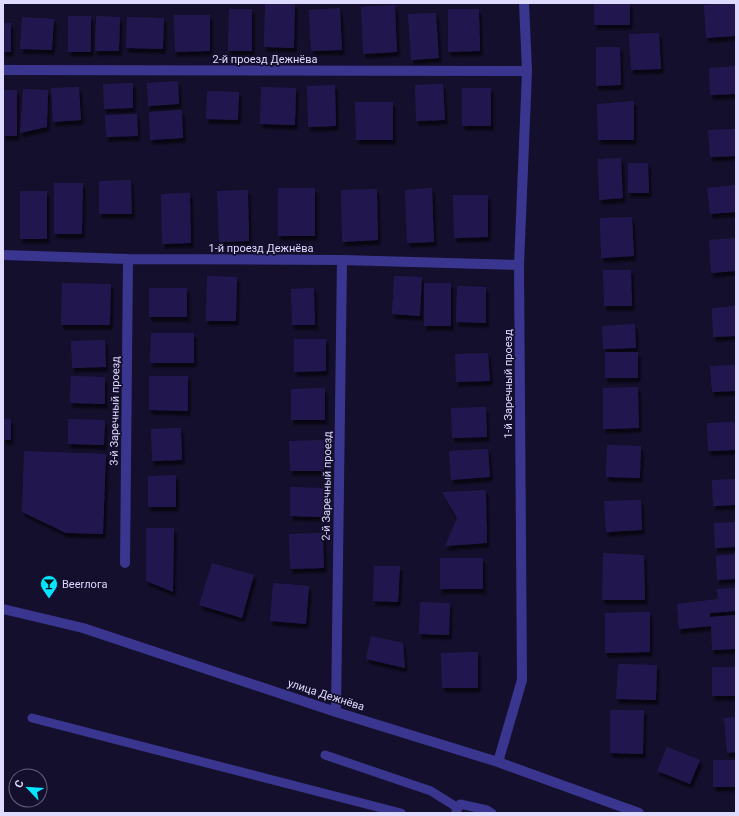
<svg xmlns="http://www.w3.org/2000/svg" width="739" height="816" font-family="Roboto,sans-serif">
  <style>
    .building { fill: #24194f; filter: url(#shadow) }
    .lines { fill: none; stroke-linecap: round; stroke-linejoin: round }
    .lane { stroke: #3a368f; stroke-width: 9 }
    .street { stroke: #3a368f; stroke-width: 10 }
    .labels { text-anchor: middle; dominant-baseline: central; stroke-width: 3.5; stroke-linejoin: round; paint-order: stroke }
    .street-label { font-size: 11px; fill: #dfdaff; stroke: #140f2c }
    .poi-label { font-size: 11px; fill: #dfdaff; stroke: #140f2c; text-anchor: start }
  </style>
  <defs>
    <filter id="shadow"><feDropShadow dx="2.5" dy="4.5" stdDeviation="1" flood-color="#0009"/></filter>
  </defs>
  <rect width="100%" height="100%" fill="#140f2c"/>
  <path class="building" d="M265 3H295L294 48 264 47Z
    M594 3H630V25H594Z
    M736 3V36L706 38 704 5Z
    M395 5 397 52 363 54 361 7Z
    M340 8 342 50 311 51 309 10Z
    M229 9H252V51H228Z
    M448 9H479L480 51 448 52Z
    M436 13 439 58 411 60 408 14Z
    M174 15H210V51L175 52Z
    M68 16H91V52H68Z
    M96 16 120 17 119 51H95Z
    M22 17 54 19 52 50 20 49Z
    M127 17 164 18 163 49 126 48Z
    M3 23H11V52H3Z
    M659 33 661 69 631 70 629 34Z
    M596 47H620L621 85 596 86Z
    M736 66V94L710 95 709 68Z
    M178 81 179 104 148 106 147 83Z
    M133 83V108L104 109 103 84Z
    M443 84 445 120 416 121 415 85Z
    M335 85 336 126 308 127 307 86Z
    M79 87 81 120 53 122 51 88Z
    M261 87 296 88 295 125 260 124Z
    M462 88H491V126H462Z
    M23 89 48 90 47 127 20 133Z
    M3 90H17V136H3Z
    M207 91 239 92 238 120 206 119Z
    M634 101V140H598L597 104Z
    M355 102H393V140H356Z
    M182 110 183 138 150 140 149 112Z
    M137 114 138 136 106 137 105 115Z
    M736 129V156L710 157 708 130Z
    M621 158 623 198 599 200 598 159Z
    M628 163H648L649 193H628Z
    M131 180 132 214H99V181Z
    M54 183H83L82 234H54Z
    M736 185V212L710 214 707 188Z
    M278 188H315V236H278Z
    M432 188 434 242 407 243 405 190Z
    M377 189 378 240 342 242 341 190Z
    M248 190 249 241 219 242 217 191Z
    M20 191H47V239H20Z
    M190 193 191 243 162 244 161 194Z
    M453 195H488V237L454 238Z
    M632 217 634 256 601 258 600 218Z
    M736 238V271L711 273 709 240Z
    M603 270H631L632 306H604Z
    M207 276 237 277 236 321H206Z
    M394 276 422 277 420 316 392 314Z
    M62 283 111 284 110 325H61Z
    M424 283H451V326H424Z
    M457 286 486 287V323L456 322Z
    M149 288H187V317H149Z
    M314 288 315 325H292L291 289Z
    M736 306V336L713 337 712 308Z
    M635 324 636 348 603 349 602 326Z
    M151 333H194V363H150Z
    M294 339H326V371L294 372Z
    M105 340 106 367 72 368 71 341Z
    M605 352H638V378H605Z
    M488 353 490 381 456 382 455 354Z
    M736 365V391L712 392 710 366Z
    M71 376 105 377V404L70 403Z
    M149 376H188V411L149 410Z
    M638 387 639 428 603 429V388Z
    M325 388V420H291V389Z
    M486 407 487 437 452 438 451 408Z
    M3 419H11V440H3Z
    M68 419 105 420 104 445 68 444Z
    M736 422V450L708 451 707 423Z
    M181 428 182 460 152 461 151 429Z
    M324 440V471H290L289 441Z
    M607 445 641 446 640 478 606 477Z
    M488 449 490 477 451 480 449 451Z
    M24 451 106 454 103 534 66 533 22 512Z
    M176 475V507H148V476Z
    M736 479V505L713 506 712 480Z
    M290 487 325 488 324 517 290 516Z
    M486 490 487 543 445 546 457 518 442 492Z
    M641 500 642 530 606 532 604 501Z
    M736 522V547L715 548 714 523Z
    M146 528H174L173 592 146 581Z
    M323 533 324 568 290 569 289 534Z
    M603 553 644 555 645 600H602Z
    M736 554V579L717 580 716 556Z
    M440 558H483V589H440Z
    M212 563 254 575 242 618 199 605Z
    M374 566H400L398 602 373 601Z
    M273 583 309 586 306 624 270 621Z
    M736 588V611L710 613V617L736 615V649L712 650 711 626 679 629 677 604 718 599 717 589Z
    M420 602 450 603 449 635 419 634Z
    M650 612V652L605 653V613Z
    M371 636 403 643 405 668 366 659Z
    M478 652V688H442L441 653Z
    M618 664 657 665 656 700 616 699Z
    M712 667H736V696H712Z
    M610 710H644L643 754 610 753Z
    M736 717V752L727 753 724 718Z
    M667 747 700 760 690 784 657 771Z
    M713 760H736V787H713Z"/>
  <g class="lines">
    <path class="lane" d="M32 718 401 813
      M325 755 431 791 458 808
      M456 812 460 804 487 810 492 813"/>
    <path class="street" d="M3 70 527 71
      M3 255 128 259 342 260 519 265
      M125 563 128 259
      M3 609 83 628 336 712 498 762 639 813
      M336 712 342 260
      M498 762 522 680 519 265 527 71 524 3"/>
  </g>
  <defs>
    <symbol id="bar-pin" viewBox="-11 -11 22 30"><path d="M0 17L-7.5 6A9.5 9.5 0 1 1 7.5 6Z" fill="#06e5ff" stroke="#140f2c"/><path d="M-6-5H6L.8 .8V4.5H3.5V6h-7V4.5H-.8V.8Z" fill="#111"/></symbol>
  </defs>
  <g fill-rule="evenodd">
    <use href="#bar-pin" x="39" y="574" width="20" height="27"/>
  </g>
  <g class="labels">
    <g class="street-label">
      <text x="265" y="59">2-й проезд Дежнёва</text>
      <text x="261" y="248">1-й проезд Дежнёва</text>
      <text transform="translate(508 384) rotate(-90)">1-й Заречный проезд</text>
      <text transform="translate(115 411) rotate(-89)">3-й Заречный проезд</text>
      <text transform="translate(327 486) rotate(-89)">2-й Заречный проезд</text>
      <text transform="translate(326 695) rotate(18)">улица Дежнёва</text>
    </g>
    <g class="poi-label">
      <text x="62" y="584">Beerлога</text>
    </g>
  </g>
  <rect width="739" height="816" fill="none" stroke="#dfdaff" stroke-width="8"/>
  <g transform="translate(28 788) rotate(295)"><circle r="19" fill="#140f2c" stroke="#656080"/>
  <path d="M0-3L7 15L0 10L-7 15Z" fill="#06e5ff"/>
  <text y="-6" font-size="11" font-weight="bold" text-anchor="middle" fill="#dfdaff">С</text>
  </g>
</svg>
